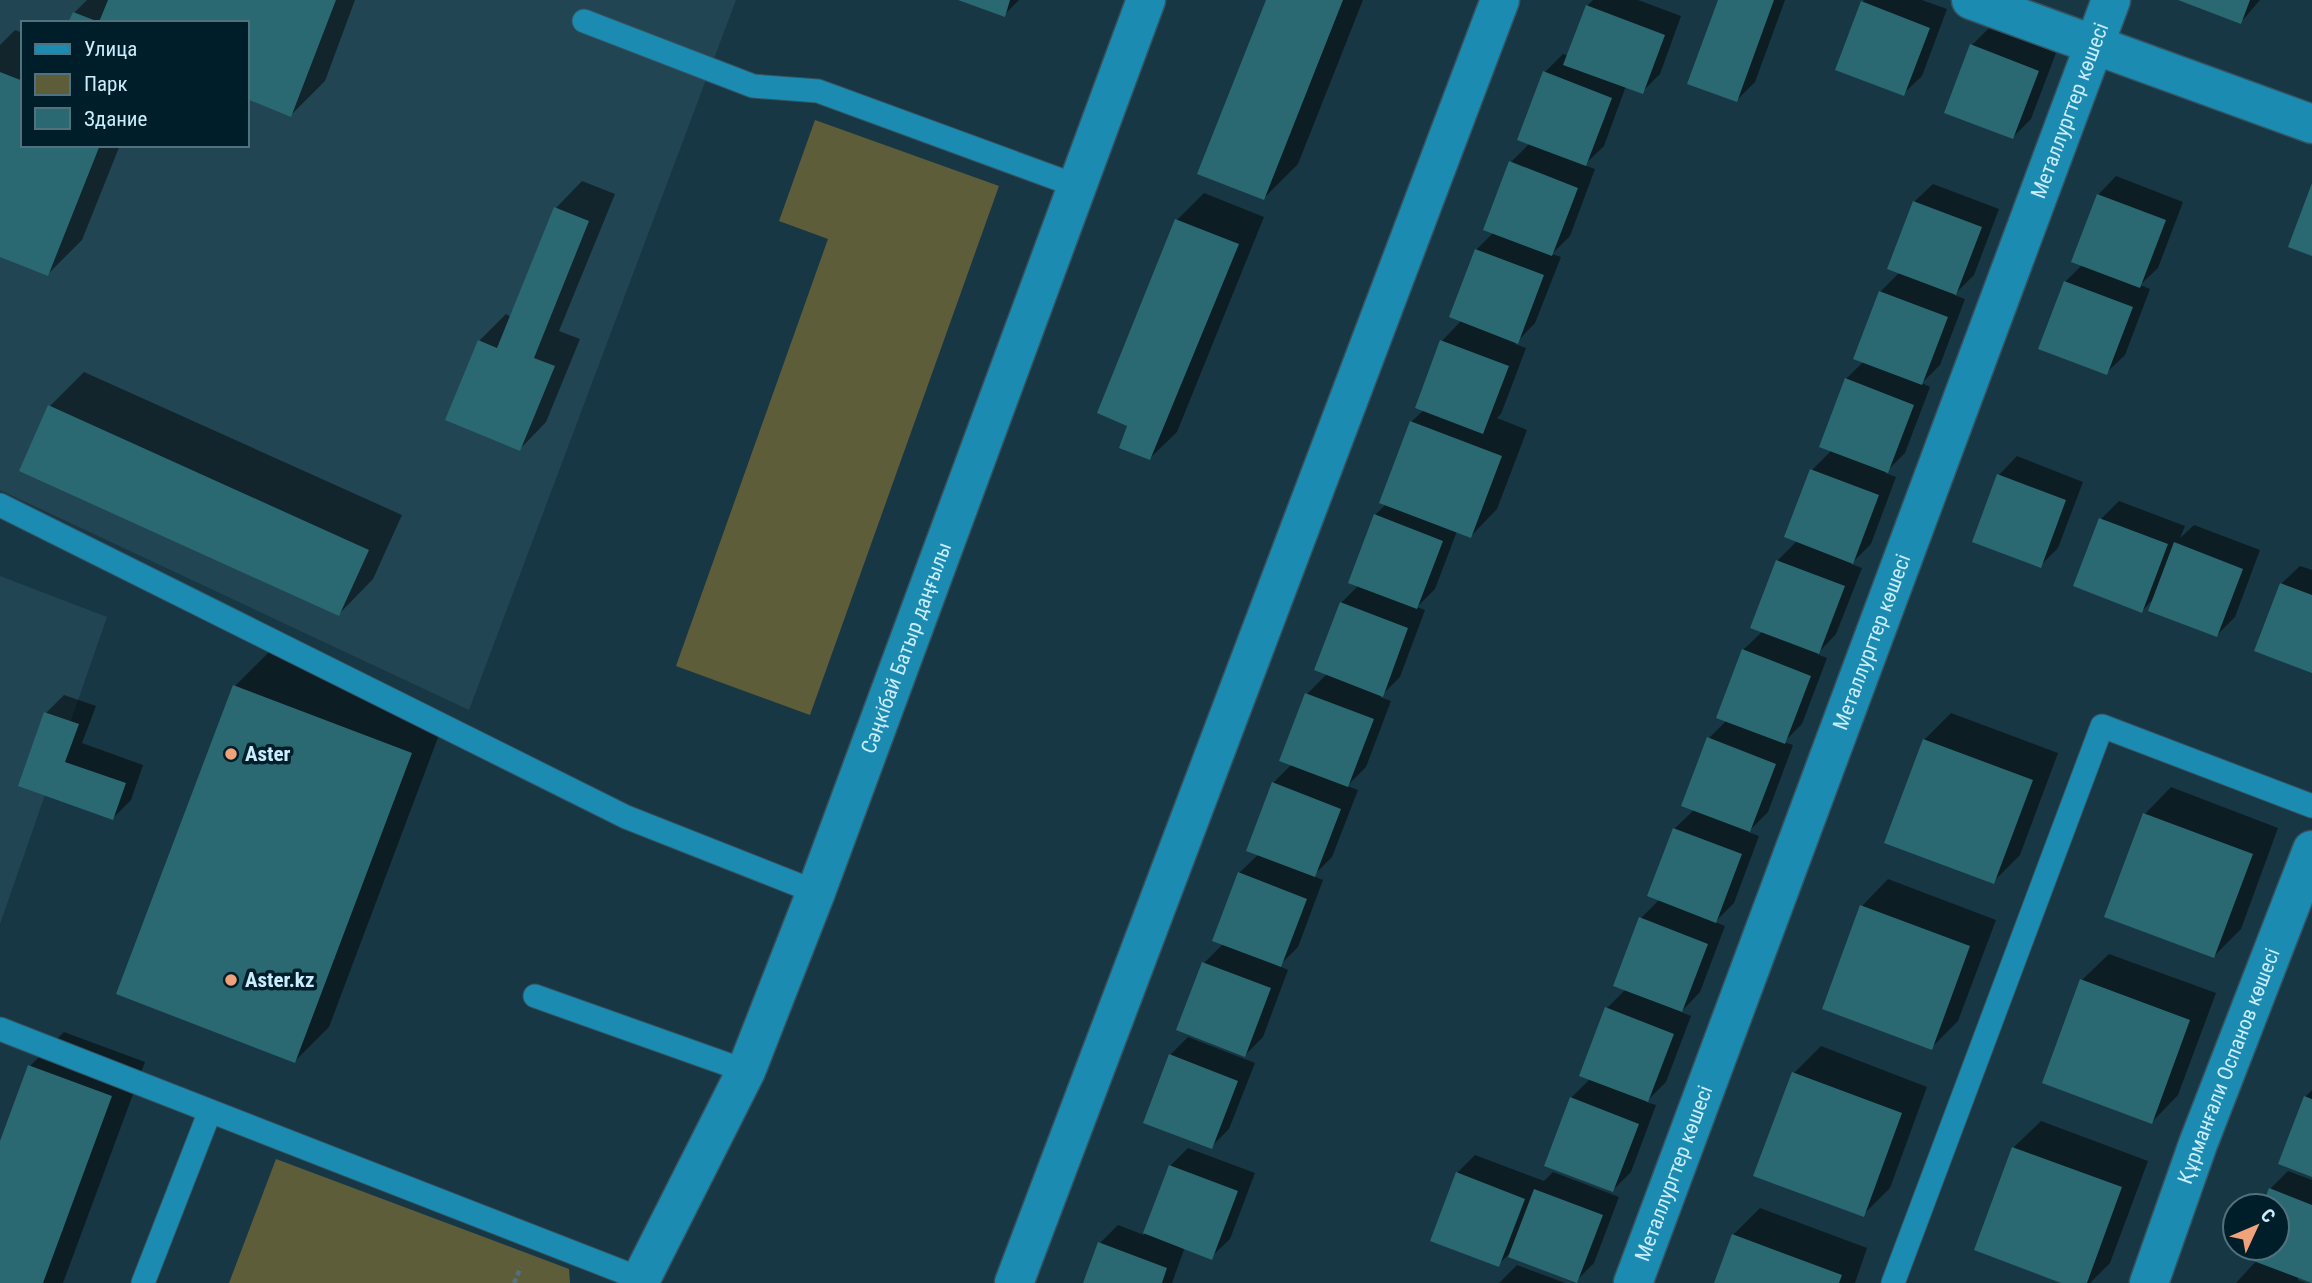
<svg xmlns="http://www.w3.org/2000/svg" width="2312" height="1283" font-family="'Roboto Condensed',sans-serif">
  <style>
    .built { fill: #224553; fill-rule: evenodd }
    .green { fill: #5e5d3a }
    .shadow { fill: #0007 }
    .building { fill: #2a6971 }
    .lines { fill: none; stroke-linecap: round; stroke-linejoin: round }
    .lane-casing { stroke: #345461; stroke-width: 25 }
    .street-casing { stroke: #345461; stroke-width: 41 }
    .secondary-casing { stroke: #345461; stroke-width: 41 }
    .path { stroke: #50717f; stroke-width: 4.5; stroke-dasharray: 5 3.5; stroke-linecap: butt }
    .lane { stroke: #1b8bb1; stroke-width: 23 }
    .street { stroke: #1b8bb1; stroke-width: 38 }
    .secondary { stroke: #1c8bb1; stroke-width: 38 }
    .poi-dot { fill: #f0a27a; stroke: #001e2a; stroke-width: 2.5 }
    .labels { text-anchor: middle; dominant-baseline: central; stroke-width: 7; stroke-linejoin: round; paint-order: stroke }
    .street-label { font-size: 21px; fill: #c9edfd; stroke: #001e2a }
    .poi-label { font-size: 21px; font-weight: bold; fill: #c9edfd; stroke: #001e2a; text-anchor: start }
  </style>
  <rect width="100%" height="100%" fill="#183744"/>
  <path class="built" d="M0 0H736L469 710 0 490ZM23 23H247V145H23Z
    M0 576 107 617 0 924Z"/>
  <path class="green" d="M815 120 999 186 810 715 676 666 828 239 779 221Z
    M276 1159 569 1269 570 1283H229Z"/>
  <path class="shadow" d="M87 0H355L325 81 291 115 247 97V23H70L74 13Z
    M962 0H1019L1004 15Z
    M1268 0H1363L1298 164 1264 198Z
    M1593 0H1638L1681 16 1660 74 1642 92 1626 86 1604 146 1584 165 1595 169 1570 236 1552 254 1561 257 1535 323 1515 344 1526 348 1501 414 1497 418 1527 430 1497 509 1471 536 1457 531 1435 589 1417 607 1425 610 1400 677 1380 697 1391 701 1366 767 1347 786 1358 790 1332 857 1313 876 1323 880 1298 947 1279 966 1288 970 1263 1037 1245 1055 1204 963 1224 943 1239 873 1259 854 1273 783 1292 764 1307 694 1327 674 1341 603 1359 585 1375 515 1386 504 1411 422 1424 410 1417 407 1442 341 1462 320 1476 250 1494 232 1511 162 1530 143 1545 72 1563 54 1568 56 1587 6Z
    M1719 0H1785L1755 82 1737 100Z
    M1865 0H1922L1947 9 1922 76 1903 94 1862 2Z
    M2182 0H2260L2241 22Z
    M1990 27 2056 53 2031 119 2013 137 1972 45Z
    M15 30 23 33V145H120L82 240 48 274 0 255V45Z
    M2116 176 2183 202 2158 268 2140 285 2150 289 2125 355 2106 373 2065 282 2082 265 2098 195Z
    M582 181 615 194 559 331 580 339 546 422 520 449 479 341 506 314 511 317 556 208Z
    M1933 184 1999 209 1974 275 1954 295 1965 299 1940 365 1922 383 1930 387 1905 453 1885 473 1896 477 1871 544 1851 564 1862 568 1836 634 1817 654 1827 658 1802 724 1784 742 1793 745 1768 812 1748 832 1759 836 1734 903 1715 922 1725 926 1700 992 1681 1012 1691 1016 1666 1082 1646 1102 1656 1105 1631 1172 1613 1190 1571 1098 1591 1078 1607 1008 1626 989 1641 918 1660 899 1674 829 1695 809 1709 738 1727 720 1743 650 1763 631 1777 561 1797 541 1812 470 1832 450 1846 379 1864 361 1880 292 1900 272 1914 202Z
    M1204 193 1264 217 1177 432 1150 458 1130 425 1099 412 1177 220Z
    M84 372 402 515 373 579 339 614 50 406Z
    M2017 456 2083 482 2058 548 2040 566 1974 541 1999 475Z
    M2119 501 2185 526 2180 538 2194 525 2260 550 2235 617 2217 635 2155 597 2142 611 2101 519Z
    M2300 566 2312 570V671L2281 584Z
    M269 652 445 719 329 1027 295 1061 235 686Z
    M64 695 96 706 82 743 143 765 131 800 113 818 20 785 46 713Z
    M1951 713 2058 753 2020 855 1993 882 1924 740Z
    M2171 787 2278 828 2241 929 2214 956 2145 814Z
    M1888 879 1996 920 1958 1021 1931 1048 1862 906Z
    M2109 954 2216 993 2178 1095 2152 1122 2082 980Z
    M64 1032 145 1062 63 1283H0V1146L30 1066Z
    M1188 1037 1255 1063 1229 1129 1211 1147 1170 1055Z
    M1821 1046 1927 1087 1890 1188 1863 1215 1794 1073Z
    M2312 1090V1175L2305 1097Z
    M2041 1121 2148 1161 2110 1263 2090 1283H2066L1976 1249 2014 1147Z
    M1188 1148 1255 1173 1230 1239 1211 1257 1185 1247 1172 1283H1085L1100 1243 1118 1225 1144 1235 1170 1166Z
    M1475 1155 1544 1181 1553 1172 1619 1197 1594 1263 1576 1281 1508 1255 1498 1265 1457 1173Z
    M2288 1171 2312 1180V1281L2299 1276 2298 1280 2306 1283H2236L2257 1260 2248 1248H2277V1206H2264L2270 1189Z
    M1760 1208 1867 1248 1855 1283H1716L1733 1235Z
    M1517 1265 1565 1283H1499Z"/>
  <path class="building" d="M108 0H336L291 117 247 99V23H68L73 12 99 22Z
    M958 0H1010L1005 17Z
    M1266 0H1343L1264 200 1197 174Z
    M1718 0H1774L1737 102 1687 84Z
    M2178 0H2250L2241 24Z
    M1861 1 1930 28 1904 96 1835 70Z
    M1586 5 1665 35 1643 94 1563 65Z
    M1970 44 2039 71 2013 139 1944 113Z
    M1543 71 1612 98 1586 166 1517 140Z
    M0 72 23 81V145H100L48 276 0 257Z
    M1509 161 1578 188 1552 256 1483 230Z
    M2312 183V256L2288 247Z
    M2097 194 2166 220 2140 288 2071 262Z
    M1913 201 1982 227 1956 295 1887 269Z
    M554 207 589 221 534 358 555 366 520 451 445 420 478 340 497 348Z
    M1175 219 1239 244 1150 460 1119 448 1127 426 1097 413Z
    M1475 249 1544 275 1518 344 1449 317Z
    M2064 281 2133 307 2107 375 2038 349Z
    M1879 291 1948 317 1922 385 1853 359Z
    M1440 340 1509 366 1483 434 1415 408Z
    M1845 378 1914 405 1888 473 1819 447Z
    M48 405 369 550 339 616 19 471Z
    M1410 421 1502 456 1471 538 1379 503Z
    M1810 469 1879 495 1853 564 1784 537Z
    M1997 474 2066 500 2041 568 1972 542Z
    M1374 514 1443 541 1417 609 1348 583Z
    M2099 518 2168 544 2142 613 2073 586Z
    M2174 542 2243 569 2217 637 2148 611Z
    M1776 560 1845 586 1819 654 1750 628Z
    M2280 583 2312 595V673L2254 651Z
    M1340 602 1408 628 1383 697 1314 670Z
    M1742 649 1811 676 1785 744 1716 718Z
    M233 685 412 753 295 1063 116 994Z
    M1305 693 1374 719 1348 787 1279 761Z
    M44 712 79 724 65 762 126 783 113 820 18 786Z
    M1707 737 1776 764 1750 832 1681 806Z
    M1923 739 2033 780 1994 884 1884 843Z
    M1272 782 1341 809 1315 877 1246 851Z
    M2143 813 2253 854 2214 958 2104 917Z
    M1673 828 1742 854 1716 923 1647 896Z
    M1238 872 1307 899 1281 967 1212 941Z
    M1860 905 1970 946 1932 1050 1822 1009Z
    M1639 917 1708 944 1682 1012 1613 986Z
    M1202 962 1271 988 1245 1057 1176 1030Z
    M2080 979 2190 1020 2152 1124 2042 1083Z
    M1605 1007 1674 1034 1648 1102 1579 1076Z
    M1169 1054 1238 1081 1212 1149 1143 1123Z
    M28 1065 112 1096 43 1283H0V1141Z
    M1792 1072 1902 1113 1864 1217 1753 1176Z
    M2304 1096 2312 1099V1177L2278 1164Z
    M1570 1097 1639 1124 1613 1192 1544 1166Z
    M2012 1147 2122 1187 2087 1283H2061L1974 1250Z
    M1169 1165 1238 1191 1212 1260 1143 1233Z
    M1456 1172 1525 1199 1499 1267 1430 1241Z
    M2269 1188 2312 1205V1283L2243 1257 2246 1248H2277V1206H2262Z
    M1534 1189 1603 1215 1577 1283 1508 1257Z
    M1732 1234 1842 1275 1839 1283H1714Z
    M1098 1242 1167 1268 1162 1283H1083Z"/>
  <g class="lines">
    <defs>
      <path id="lane" d="M584 21 753 86 818 91 1077 186
        M0 505 626 817 816 892
        M535 996 746 1071
        M0 1029 641 1279
        M143 1283 210 1111
        M1893 1283 2102 726 2312 806"/>
      <g id="street">
        <path d="M1971 0 2312 124"/>
        <path d="M1014 1283 1500 0"/>
        <path id="s1" d="M1633 1283 2111 0"/>
        <path id="s2" d="M2149 1283 2198 1144 2312 850"/>
      </g>
      <g id="secondary">
        <path id="s3" d="M639 1283 746 1071 816 892 1146 0"/>
      </g>
    </defs>
    <use href="#lane" class="lane-casing"/>
    <use href="#street" class="street-casing"/>
    <use href="#secondary" class="secondary-casing"/>
    <path class="path" d="M514 1283 521 1267"/>
    <use href="#lane" class="lane"/>
    <use href="#street" class="street"/>
    <use href="#secondary" class="secondary"/>
  </g>
  <g class="poi-dot">
    <circle cx="231" cy="754" r="7"/>
    <circle cx="231" cy="980" r="7"/>
  </g>
  <g class="labels">
    <g class="street-label">
      <text stroke="none"><textPath href="#s1" startOffset="1251">Металлургтер көшесі</textPath></text>
      <text stroke="none"><textPath href="#s1" startOffset="684">Металлургтер көшесі</textPath></text>
      <text stroke="none"><textPath href="#s3" startOffset="690">Сәңкібай Батыр даңғылы</textPath></text>
      <text stroke="none"><textPath href="#s2" startOffset="231">Құрманғали Оспанов көшесі</textPath></text>
      <text stroke="none"><textPath href="#s1" startOffset="117">Металлургтер көшесі</textPath></text>
    </g>
    <g class="poi-label">
      <text x="245" y="754">Aster</text>
      <text x="245" y="980">Aster.kz</text>
    </g>
  </g>
  <rect x="21" y="21" width="228" height="126" fill="#001e2a" stroke="#50717e" stroke-width="2"/>
  <rect x="35" y="44" width="35" height="10" fill="#1c8bb1" stroke="#50717e" stroke-width="2"/>
  <text x="84" y="56" font-size="21" fill="#c9edfd">Улица</text>
  <rect x="35" y="74" width="35" height="21" fill="#5e5d3a" stroke="#50717e" stroke-width="2"/>
  <text x="84" y="91" font-size="21" fill="#c9edfd">Парк</text>
  <rect x="35" y="108" width="35" height="21" fill="#2a6971" stroke="#50717e" stroke-width="2"/>
  <text x="84" y="126" font-size="21" fill="#c9edfd">Здание</text>
  <g transform="translate(2256 1227) rotate(46)"><circle r="33" fill="#001e2a" stroke="#50717e" stroke-width="2"/>
  <path d="M0-5L12 26L0 18L-12 26Z" fill="#f0a27a"/>
  <text y="-10" font-size="19" font-weight="bold" text-anchor="middle" fill="#c9edfd">С</text>
  </g>
</svg>
